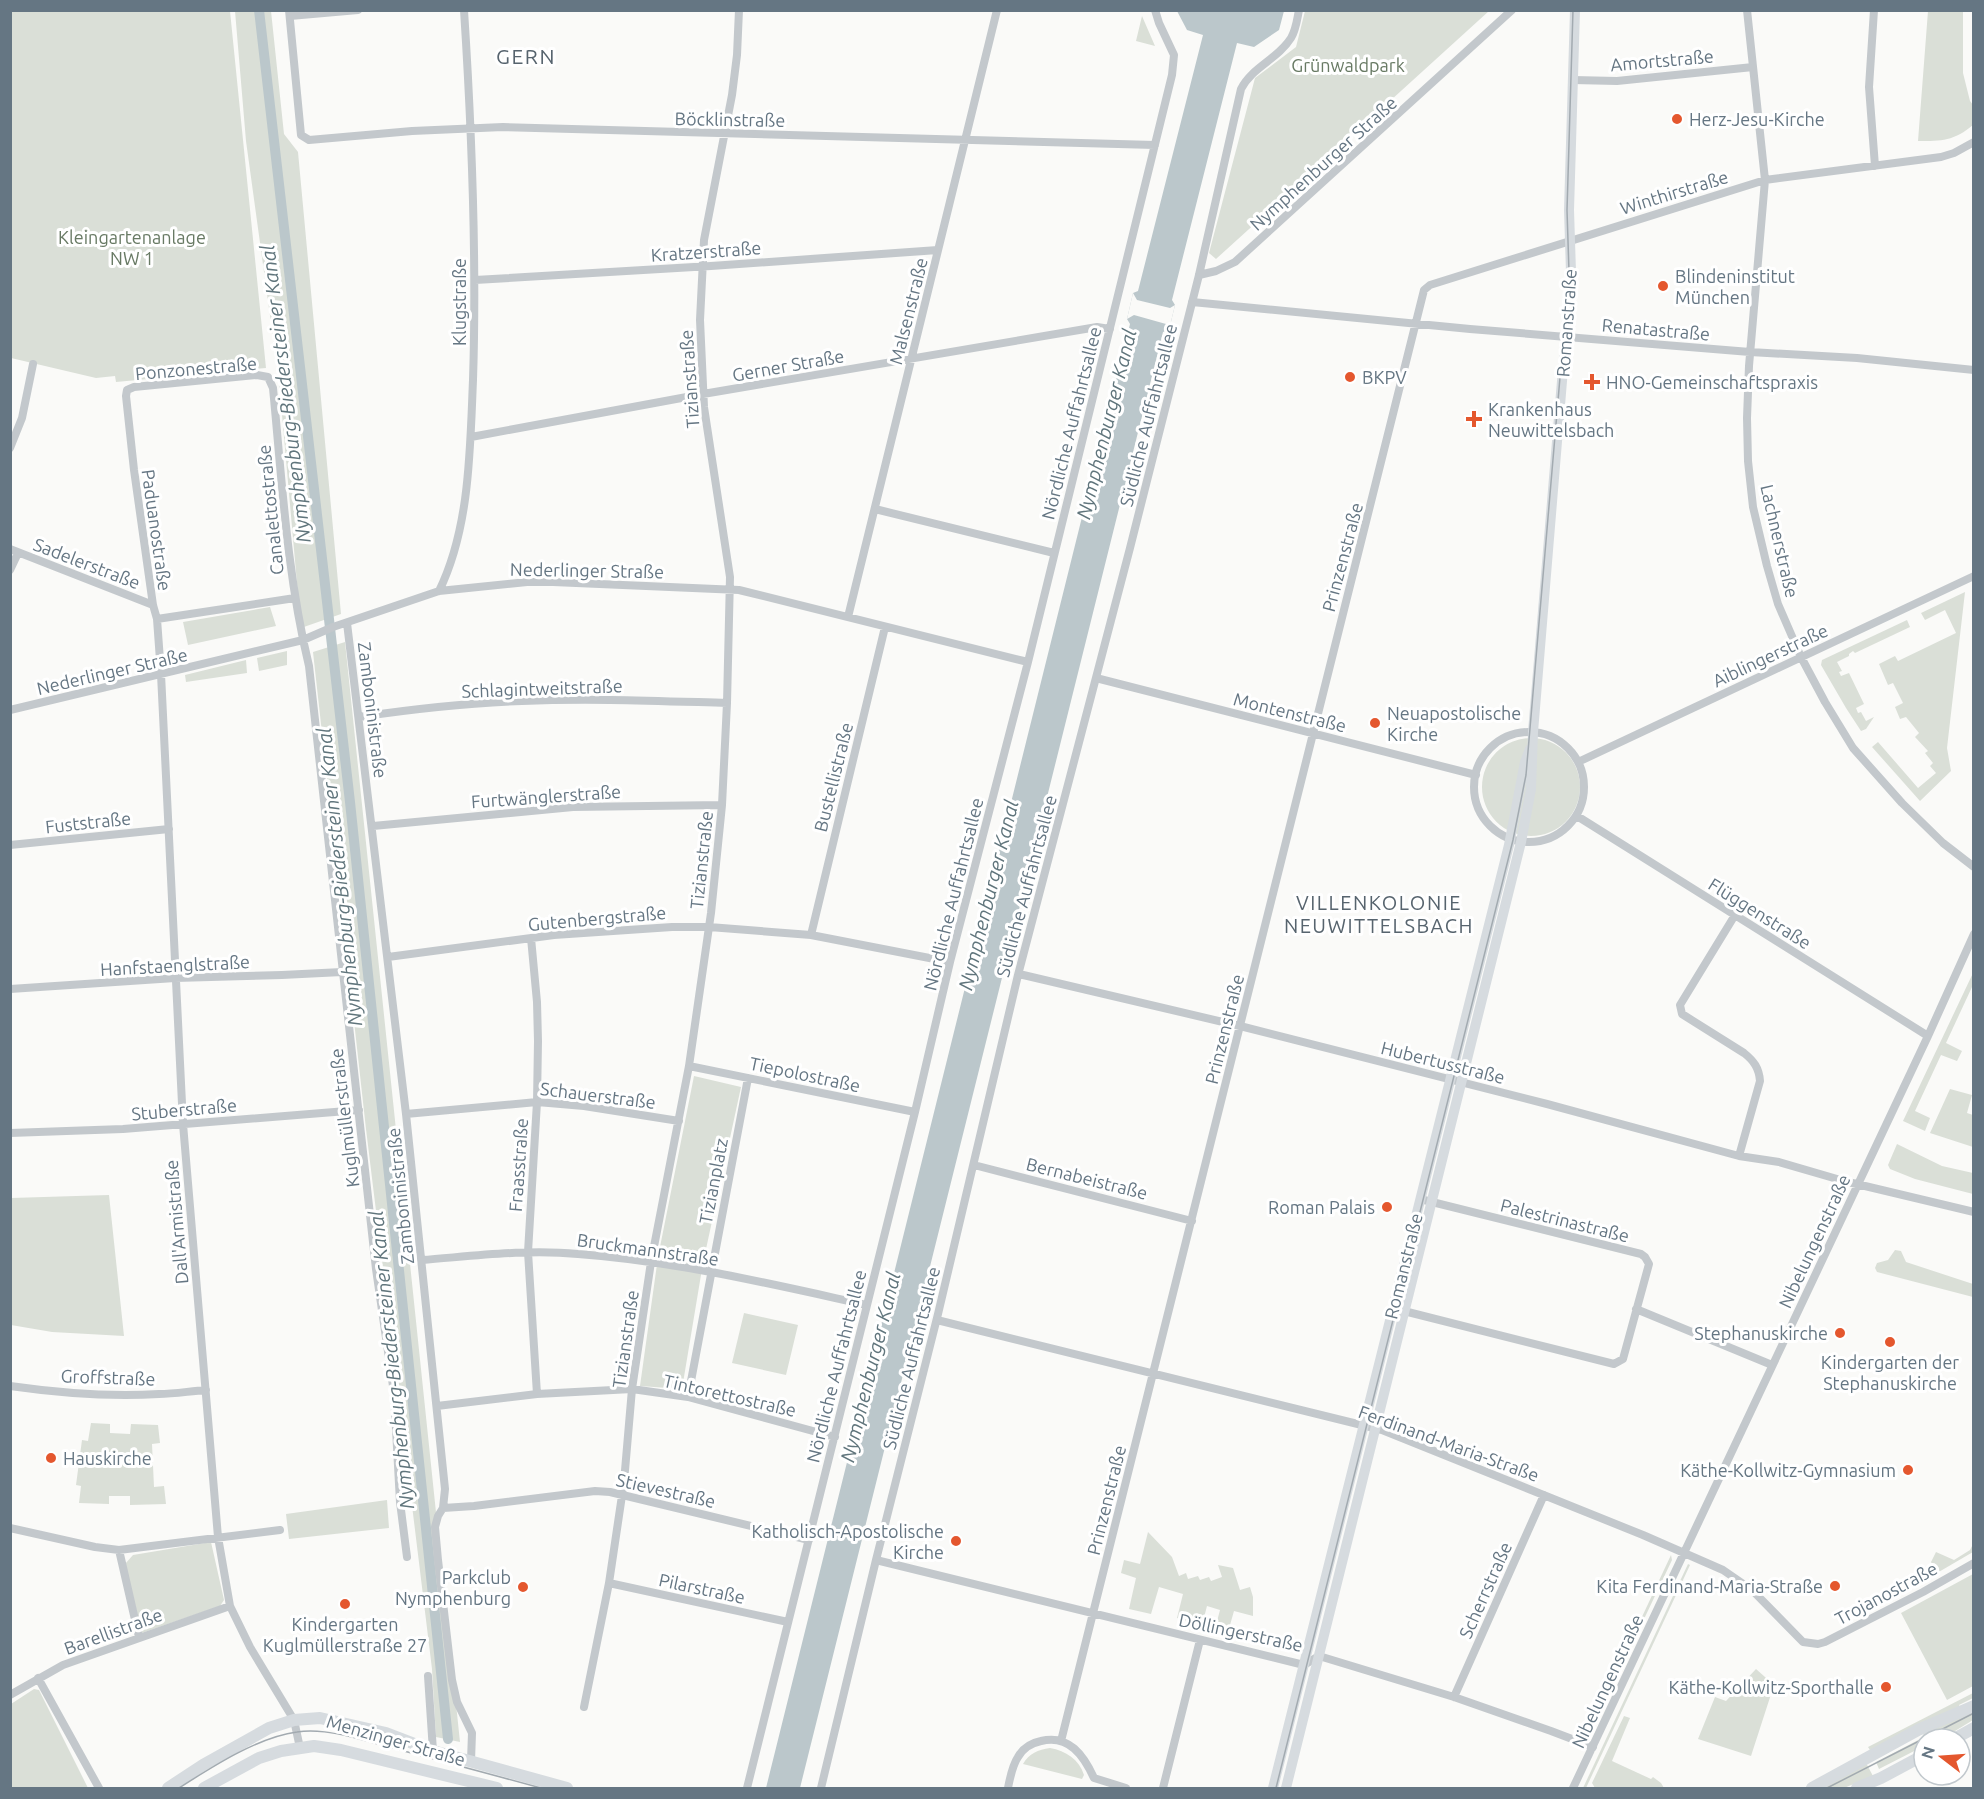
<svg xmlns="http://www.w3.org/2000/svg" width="1984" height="1799" font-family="Ubuntu,sans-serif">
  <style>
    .green { fill: #dadfd7 }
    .water { fill: #bbc7cb }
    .pier { fill: #fafaf8 }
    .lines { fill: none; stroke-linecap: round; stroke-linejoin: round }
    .canal { stroke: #bbc7cb; stroke-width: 10 }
    .minor { stroke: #c3c8cc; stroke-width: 8 }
    .secondary { stroke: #d6dbdf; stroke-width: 10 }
    .primary { stroke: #d6dbdf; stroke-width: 12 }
    .tram { stroke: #a2aab0; stroke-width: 1.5 }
    .poi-dot { fill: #e4572e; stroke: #fff; stroke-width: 2 }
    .labels { text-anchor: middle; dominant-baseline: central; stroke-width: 6; stroke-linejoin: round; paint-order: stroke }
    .street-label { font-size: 18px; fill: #657683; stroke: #fff }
    .park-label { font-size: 18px; fill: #687a64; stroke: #fff }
    .poi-label { font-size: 18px; fill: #657683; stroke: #fff; text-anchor: start }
    .water-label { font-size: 20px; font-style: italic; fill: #60757c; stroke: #fff }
    .neighbourhood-label { font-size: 20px; letter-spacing: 1.5px; fill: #57646e; stroke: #fff }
    .quarter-label { font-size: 21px; letter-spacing: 1.5px; fill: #57646e; stroke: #fff }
  </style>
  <rect width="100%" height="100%" fill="#fafaf8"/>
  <path class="green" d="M11 11H230L266 368 116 382 115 376 96 378 11 358Z
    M235 11H271L284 134 298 152 341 614 301 628 279 381 246 141Z
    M1305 11H1489L1216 259 1209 253 1255 78 1296 47Z
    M1928 11H1963V73L1970 101 1973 105V125C1954 141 1942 141 1918 141Z
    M1142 16 1155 46 1136 41Z
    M1965 592 1947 748 1951 771 1920 801 1872 747 1878 742 1918 788 1936 773 1930 766 1933 763 1925 753 1928 751 1915 737 1919 733 1906 717 1900 719 1895 707 1903 703 1893 683 1888 685 1879 664 1895 656 1898 661 1956 633 1945 610 1925 620 1921 613Z
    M270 607 276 626 188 645 183 622Z
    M1907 620 1910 627 1855 653 1853 651 1849 654V656L1837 662 1842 671 1839 672 1841 676 1849 673 1864 704 1856 708 1858 713 1861 712 1866 721 1874 717 1866 729 1861 731 1846 708 1821 665 1822 660Z
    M345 642 460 1742 436 1737 432 1669 366 1129 313 652Z
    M287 651V665L259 671 257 658Z
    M246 660 247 673 186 682 185 675Z
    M1482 787a49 49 0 1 1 98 0a49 49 0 1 1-98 0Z
    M1973 973V987H1972L1946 1043 1962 1051 1957 1061 1941 1055 1915 1111 1930 1118 1925 1131 1903 1121Z
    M694 1076 741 1087 703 1263 682 1389 640 1386 658 1257Z
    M1950 1089 1972 1095 1967 1113 1973 1115V1147L1930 1133Z
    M1897 1144 1942 1166 1973 1173V1194L1915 1179 1890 1169 1888 1165Z
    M109 1195 124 1336 52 1332 11 1325V1198Z
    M1895 1250 1901 1251 1906 1262 1973 1284V1297L1877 1272 1875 1268 1877 1263 1888 1260Z
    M744 1313 798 1325 786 1375 732 1363Z
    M91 1423 110 1424V1433L130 1434 131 1424 158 1425 160 1443 152 1444 154 1487 164 1486 166 1504 130 1505V1496H109V1504L79 1503 81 1486 76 1485 82 1440 88 1441Z
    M387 1500 389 1528 289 1539 286 1514Z
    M1148 1532 1172 1557 1179 1576 1186 1573 1188 1579 1198 1576 1200 1580 1209 1577 1211 1581 1222 1577 1218 1565 1233 1568 1240 1590 1250 1587 1253 1597V1616L1234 1611 1228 1632 1215 1629 1220 1610 1207 1606 1202 1625 1177 1618 1183 1594 1159 1587 1151 1614 1129 1609 1136 1578 1121 1573 1124 1560 1140 1564Z
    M211 1542 224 1600 220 1606 142 1633 125 1564 133 1555Z
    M1973 1544V1552L1937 1573 1931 1562 1936 1552 1954 1560 1970 1550Z
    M1671 1555 1672 1560 1589 1735 1587 1734Z
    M1688 1564 1690 1565 1586 1788H1583Z
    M1973 1574V1686L1947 1700 1901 1613Z
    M1756 1669 1774 1685 1751 1756 1698 1739 1715 1697 1726 1701Z
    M34 1689 39 1690 88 1788H11V1704Z
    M1973 1693V1698L1959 1705 1960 1707 1870 1750 1868 1747Z
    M1973 1710V1720L1942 1739H1924V1746L1879 1769 1876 1762 1924 1737 1923 1733Z
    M1624 1716 1630 1718 1612 1761 1651 1779 1653 1777 1661 1783 1664 1788H1595L1592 1783Z
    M1050 1748C1066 1751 1079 1759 1084 1775L1082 1779 1023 1764C1029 1753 1038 1750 1050 1748Z
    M1866 1763 1873 1776 1844 1788H1823Z"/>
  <path class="water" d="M1177 11H1284L1279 30 1254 47 1237 43 1172 300 1175 305 1169 330 1163 332 800 1788H766L1130 324 1127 319 1133 293 1138 291 1203 35 1187 30Z"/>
  <path class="pier" d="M1133 293 1137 300 1170 308 1175 305 1169 330 1166 324 1134 315 1127 319Z"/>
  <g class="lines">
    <path class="canal" d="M259 10 350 802 448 1739"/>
    <path class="minor" d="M289 10 301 135 309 140 412 131 503 127 1155 145
      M1747 10 1765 180 1749 366 1747 418 1748 461 1753 507 1767 566 1778 604 1801 657 1825 702 1853 748 1902 803 1943 843 1974 867
      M1874 10 1869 87 1875 166
      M290 16 358 10
      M1573 80 1617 81 1753 67
      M1199 275 1216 271 1235 262 1512 10
      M475 280 711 266 938 250
      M1192 302 1470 329 1750 352 1857 358 1974 370
      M471 437 703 394 1097 327 1110 329
      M10 448 22 418 33 364
      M875 509 1054 553
      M10 549 153 605
      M10 570 18 553
      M439 591C470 528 470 449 473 380 477 257 472 134 464 10
      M848 617 997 10
      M157 619 295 598
      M347 623 406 1114 445 1489 443 1508 438 1516 435 1527 438 1560 452 1680 457 1702 472 1733 471 1761
      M1096 678 1476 775
      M10 710 303 640 333 627 439 591 527 582H553L739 590 1028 662
      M359 717C413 709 468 703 522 701 591 698 659 701 727 703
      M1474 787a55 55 0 1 1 110 0a55 55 0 1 1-110 0Z
      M1578 762 1974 576
      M1577 816 1928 1036
      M373 826 573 807 722 805
      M10 845 169 829
      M1735 915 1680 1005 1682 1014 1744 1053C1754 1061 1759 1068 1760 1081L1739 1156
      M811 935 885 627
      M531 938 537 1002 538 1041 537 1102 528 1252 537 1394
      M388 957 554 935 672 927H709L811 935 950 962
      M1019 974 1240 1026 1547 1104 1739 1156 1779 1162 1844 1181 1974 1212
      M10 989 175 978 282 975 342 972
      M689 1066 915 1112
      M406 1114 537 1102 584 1106 679 1121
      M10 1133 123 1129 359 1110
      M974 1165 1192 1221
      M422 1260C474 1256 526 1249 578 1254 675 1261 771 1284 867 1305
      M1392 1308 1614 1364 1623 1359 1649 1264 1645 1257 1641 1254 1420 1199
      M1636 1309 1772 1365
      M937 1320 1382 1430 1643 1535 1723 1570 1752 1590 1803 1642 1818 1644 1825 1642 1923 1592 1974 1563
      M10 1386C59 1393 110 1397 159 1394 175 1394 190 1391 206 1390
      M688 1397 748 1078
      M437 1406 537 1394 632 1389 688 1397 835 1437
      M443 1508 474 1506 595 1491 610 1492 809 1540
      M10 1528 95 1547 119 1550 280 1530
      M119 1550 139 1637
      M876 1560 1304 1665 1319 1656 1454 1697 1551 1731 1593 1747
      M609 1583 788 1622
      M428 1676 433 1751
      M38 1678 99 1788
      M10 1695 63 1665 230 1606
      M1454 1697 1544 1495
      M584 1707 609 1583 624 1482 632 1389 651 1262 689 1066 711 913 722 805 727 703 730 577 704 407 700 320 704 240 732 95 737 55 739 10
      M1061 1741 1424 290 1430 285 1765 180 1941 157 1954 153 1974 142
      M300 1748 294 1720 250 1647 230 1606 218 1537 183 1124 161 674 157 619 153 605 134 470 126 396 127 390 134 387 257 375 268 377 273 388C282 481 287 575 309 666L376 1269 394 1393 400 1502 407 1557
      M747 1788 915 1112 950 962 1028 662 1172 75 1174 55 1159 23 1155 10
      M821 1788 876 1560 938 1314 1018 975 1130 548 1199 275 1241 89C1252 67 1278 59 1291 38 1296 30 1297 20 1299 10
      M1008 1788C1010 1778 1012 1766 1018 1757 1023 1748 1031 1743 1041 1741 1069 1734 1084 1756 1094 1778L1126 1788
      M1163 1788 1200 1640
      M1573 1788 1928 1036 1974 934"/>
    <path class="secondary" d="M1273 1788 1509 845 1525 762 1530 749
      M1286 1788 1521 842 1531 789 1533 732 1571 272 1569 210 1575 10"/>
    <path class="primary" d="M1954 1739 1974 1728
      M168 1788 203 1765 269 1728 294 1720 320 1718 386 1733 433 1751 567 1788
      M204 1788 259 1758 281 1751 314 1746 341 1750 497 1788
      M1812 1788 1918 1730 1974 1706
      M1857 1788 1881 1778 1924 1755"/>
    <path class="tram" d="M179 1788C212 1767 258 1737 297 1732 315 1729 334 1733 352 1737L541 1788
      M1276 1788 1513 840 1526 775 1569 272 1567 210 1573 10
      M1827 1788 1974 1713"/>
  </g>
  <g class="poi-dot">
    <circle cx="1677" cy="119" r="6"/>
    <circle cx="1663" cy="286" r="6"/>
    <circle cx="1350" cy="377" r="6"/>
    <path d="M1589 373h6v6h6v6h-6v6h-6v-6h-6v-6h6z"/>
    <path d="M1471 410h6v6h6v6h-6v6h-6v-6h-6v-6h6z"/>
    <circle cx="1375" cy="723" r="6"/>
    <circle cx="1387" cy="1207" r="6"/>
    <circle cx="1840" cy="1333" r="6"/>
    <circle cx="1890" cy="1342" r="6"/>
    <circle cx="51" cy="1458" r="6"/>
    <circle cx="1908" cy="1470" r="6"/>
    <circle cx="956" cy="1541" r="6"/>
    <circle cx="1835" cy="1586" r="6"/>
    <circle cx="523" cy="1587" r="6"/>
    <circle cx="345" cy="1604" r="6"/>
    <circle cx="1886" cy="1687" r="6"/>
  </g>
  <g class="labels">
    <g class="street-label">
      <text transform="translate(1662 60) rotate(-5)">Amortstraße</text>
      <text transform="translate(730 119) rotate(1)">Böcklinstraße</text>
      <text transform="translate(1323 163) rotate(-42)">Nymphenburger Straße</text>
      <text transform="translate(1674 192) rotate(-17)">Winthirstraße</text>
      <text transform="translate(706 251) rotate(-4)">Kratzerstraße</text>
      <text transform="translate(459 302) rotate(-90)">Klugstraße</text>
      <text transform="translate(908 311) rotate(-76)">Malsenstraße</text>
      <text transform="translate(1566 323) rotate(-86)">Romanstraße</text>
      <text transform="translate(1656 329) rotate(5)">Renatastraße</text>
      <text transform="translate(788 365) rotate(-10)">Gerner Straße</text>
      <text transform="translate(196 368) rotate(-5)">Ponzonestraße</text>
      <text transform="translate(689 379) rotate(-94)">Tizianstraße</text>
      <text transform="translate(1148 415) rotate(-76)">Südliche Auffahrtsallee</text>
      <text transform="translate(1071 423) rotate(-76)">Nördliche Auffahrtsallee</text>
      <text transform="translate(270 510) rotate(-96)">Canalettostraße</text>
      <text transform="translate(157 530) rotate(82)">Paduanostraße</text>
      <text transform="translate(1780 541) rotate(77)">Lachnerstraße</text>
      <text transform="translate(1342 557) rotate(-75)">Prinzenstraße</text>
      <text transform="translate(87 563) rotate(21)">Sadelerstraße</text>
      <text transform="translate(587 570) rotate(1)">Nederlinger Straße</text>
      <text transform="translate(1770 655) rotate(-25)">Aiblingerstraße</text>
      <text transform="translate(112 671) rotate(-13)">Nederlinger Straße</text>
      <text transform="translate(542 688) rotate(-2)">Schlagintweitstraße</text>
      <text transform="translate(373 710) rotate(83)">Zamboninistraße</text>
      <text transform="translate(1290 712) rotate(14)">Montenstraße</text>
      <text transform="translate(833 777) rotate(-76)">Bustellistraße</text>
      <text transform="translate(546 796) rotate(-4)">Furtwänglerstraße</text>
      <text transform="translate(88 822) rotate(-6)">Fuststraße</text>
      <text transform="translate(701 860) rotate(-84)">Tizianstraße</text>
      <text transform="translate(1026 886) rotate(-75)">Südliche Auffahrtsallee</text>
      <text transform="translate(953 894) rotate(-76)">Nördliche Auffahrtsallee</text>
      <text transform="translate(1760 913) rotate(32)">Flüggenstraße</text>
      <text transform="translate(597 918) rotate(-5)">Gutenbergstraße</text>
      <text transform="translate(175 965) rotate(-3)">Hanfstaenglstraße</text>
      <text transform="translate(1224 1029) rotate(-76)">Prinzenstraße</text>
      <text transform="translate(1443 1062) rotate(14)">Hubertusstraße</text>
      <text transform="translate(805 1074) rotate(12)">Tiepolostraße</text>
      <text transform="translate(598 1095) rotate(7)">Schauerstraße</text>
      <text transform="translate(184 1109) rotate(-5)">Stuberstraße</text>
      <text transform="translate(344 1118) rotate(-97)">Kuglmüllerstraße</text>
      <text transform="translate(518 1165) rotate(-86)">Fraasstraße</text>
      <text transform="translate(1087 1178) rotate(14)">Bernabeistraße</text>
      <text transform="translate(713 1181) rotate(-79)">Tizianplatz</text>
      <text transform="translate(400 1196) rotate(-96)">Zamboninistraße</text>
      <text transform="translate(1565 1220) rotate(14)">Palestrinastraße</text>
      <text transform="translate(176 1222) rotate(-95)">Dall'Armistraße</text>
      <text transform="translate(1814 1241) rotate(-65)">Nibelungenstraße</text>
      <text transform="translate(648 1249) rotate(8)">Bruckmannstraße</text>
      <text transform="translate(1403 1266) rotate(-76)">Romanstraße</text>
      <text transform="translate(625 1339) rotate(-82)">Tizianstraße</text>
      <text transform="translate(911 1358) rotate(-76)">Südliche Auffahrtsallee</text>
      <text transform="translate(836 1366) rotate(-76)">Nördliche Auffahrtsallee</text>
      <text transform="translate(108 1377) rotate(2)">Groffstraße</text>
      <text transform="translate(730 1395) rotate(13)">Tintorettostraße</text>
      <text transform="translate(1449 1443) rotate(20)">Ferdinand-Maria-Straße</text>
      <text transform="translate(666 1490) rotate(13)">Stievestraße</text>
      <text transform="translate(1106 1500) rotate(-76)">Prinzenstraße</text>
      <text transform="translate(702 1588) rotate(12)">Pilarstraße</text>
      <text transform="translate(1485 1590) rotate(-66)">Scherrstraße</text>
      <text transform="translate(1886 1593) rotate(-28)">Trojanostraße</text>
      <text transform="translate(113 1631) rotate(-20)">Barellistraße</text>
      <text transform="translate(1241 1632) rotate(12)">Döllingerstraße</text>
      <text transform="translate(1607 1681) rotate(-65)">Nibelungenstraße</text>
      <text transform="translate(396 1740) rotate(16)">Menzinger Straße</text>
    </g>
    <g class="park-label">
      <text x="1348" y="65">Grünwaldpark</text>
      <text x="132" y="237">Kleingartenanlage<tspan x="132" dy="21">NW 1</tspan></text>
    </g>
    <g class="poi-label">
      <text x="1689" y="119">Herz-Jesu-Kirche</text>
      <text x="1675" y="276">Blindeninstitut<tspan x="1675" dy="21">München</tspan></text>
      <text x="1362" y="377">BKPV</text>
      <text x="1606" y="382">HNO-Gemeinschaftspraxis</text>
      <text x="1488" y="409">Krankenhaus<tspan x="1488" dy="21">Neuwittelsbach</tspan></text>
      <text x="1387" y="713">Neuapostolische<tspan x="1387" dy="21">Kirche</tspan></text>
      <text x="1375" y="1207" text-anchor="end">Roman Palais</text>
      <text x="1828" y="1333" text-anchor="end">Stephanuskirche</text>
      <text x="1890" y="1362" text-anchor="middle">Kindergarten der<tspan x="1890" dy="21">Stephanuskirche</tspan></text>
      <text x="63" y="1458">Hauskirche</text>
      <text x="1896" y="1470" text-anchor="end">Käthe-Kollwitz-Gymnasium</text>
      <text x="944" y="1531" text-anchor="end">Katholisch-Apostolische<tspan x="944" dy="21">Kirche</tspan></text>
      <text x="511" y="1577" text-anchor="end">Parkclub<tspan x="511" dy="21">Nymphenburg</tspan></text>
      <text x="1823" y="1586" text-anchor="end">Kita Ferdinand-Maria-Straße</text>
      <text x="345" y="1624" text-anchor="middle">Kindergarten<tspan x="345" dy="21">Kuglmüllerstraße 27</tspan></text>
      <text x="1874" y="1687" text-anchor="end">Käthe-Kollwitz-Sporthalle</text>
    </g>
    <g class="water-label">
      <text transform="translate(285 394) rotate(-97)">Nymphenburg-Biedersteiner Kanal</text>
      <text transform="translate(1106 424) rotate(-76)">Nymphenburger Kanal</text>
      <text transform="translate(339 877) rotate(-96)">Nymphenburg-Biedersteiner Kanal</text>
      <text transform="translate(988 895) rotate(-76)">Nymphenburger Kanal</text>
      <text transform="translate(391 1360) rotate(-96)">Nymphenburg-Biedersteiner Kanal</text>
      <text transform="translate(870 1367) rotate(-76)">Nymphenburger Kanal</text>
    </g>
    <g class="neighbourhood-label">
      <text x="1379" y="902">VILLENKOLONIE<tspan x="1379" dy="23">NEUWITTELSBACH</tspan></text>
    </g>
    <g class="quarter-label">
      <text x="526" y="56">GERN</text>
    </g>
  </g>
  <rect width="1984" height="1799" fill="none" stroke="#657683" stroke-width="24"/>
  <g transform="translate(1942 1757) rotate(287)"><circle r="28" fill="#ffffff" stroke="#c1c8cd" stroke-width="1.5"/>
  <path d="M0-4.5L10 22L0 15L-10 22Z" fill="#e4572e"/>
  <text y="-9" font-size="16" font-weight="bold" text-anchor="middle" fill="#657683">N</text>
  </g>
</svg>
